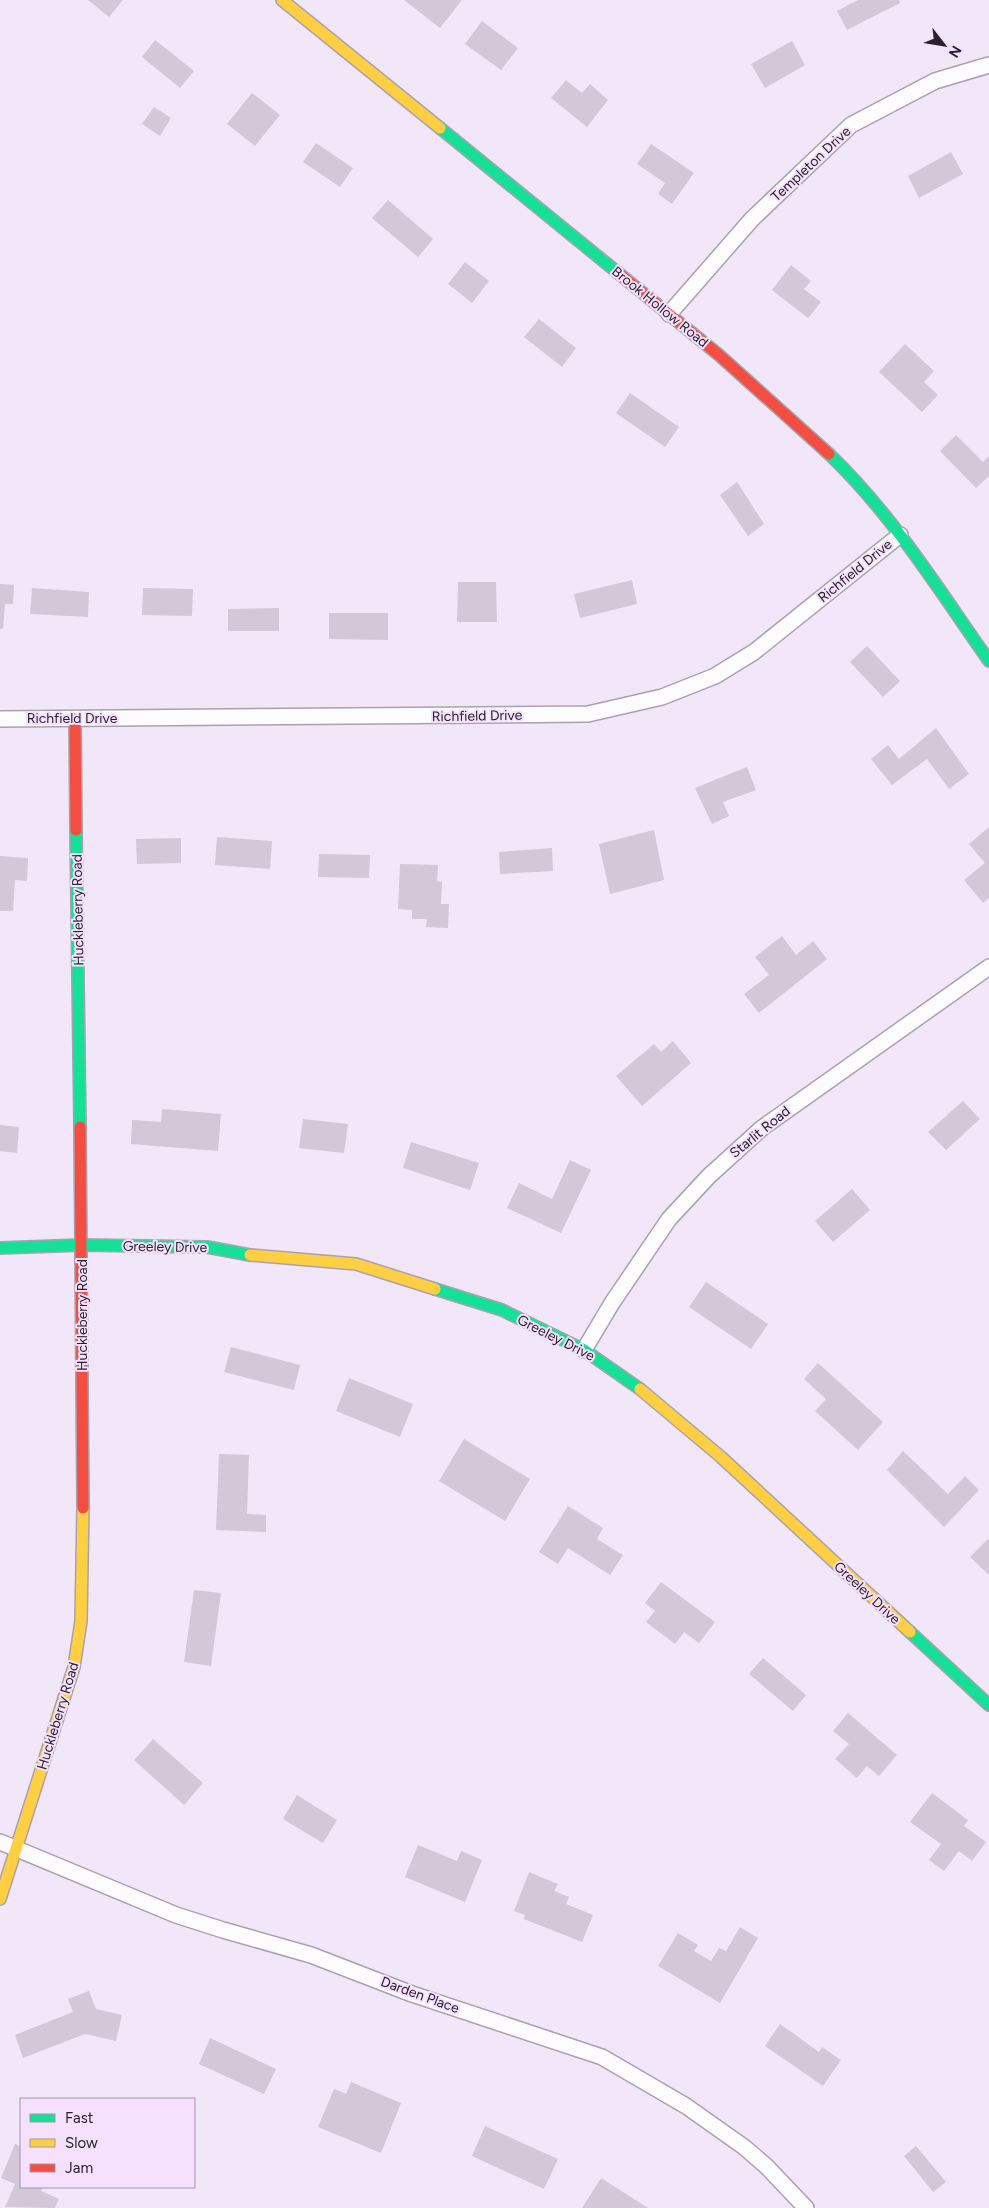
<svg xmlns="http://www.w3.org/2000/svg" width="989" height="2208" font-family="Figtree,sans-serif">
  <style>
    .building { fill: #d3c7d8 }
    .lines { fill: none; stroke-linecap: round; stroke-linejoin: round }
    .street-casing { stroke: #aaa1ae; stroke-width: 18 }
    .fast-casing { stroke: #aaa1ae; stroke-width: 14 }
    .slow-casing { stroke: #aaa1ae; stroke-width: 14 }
    .jam-casing { stroke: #aaa1ae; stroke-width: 14 }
    .street { stroke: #fdfbfe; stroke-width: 15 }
    .fast { stroke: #16e098; stroke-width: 11 }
    .slow { stroke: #ffcf43; stroke-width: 11 }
    .jam { stroke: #f24e42; stroke-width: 11 }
    .labels { text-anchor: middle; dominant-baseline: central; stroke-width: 4; stroke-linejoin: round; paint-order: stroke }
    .street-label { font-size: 14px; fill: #29222c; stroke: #f5e1fe }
  </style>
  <rect width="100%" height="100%" fill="#f2e7f8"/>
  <path class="building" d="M88 0H123L109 17Z
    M404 0H462L440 28Z
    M858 0H899L900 3 847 30 837 11Z
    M482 21 518 48 501 70 465 44Z
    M155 40 194 71 180 88 142 57Z
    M792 41 805 65 765 88 751 64Z
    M566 80 582 93 590 84 608 100 587 127 551 98Z
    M252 93 280 115 255 146 227 124Z
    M154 107 171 118 160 136 142 124Z
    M316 143 353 168 340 187 303 162Z
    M651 144 694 173 672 204 658 194 665 183 637 164Z
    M951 152 963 174 919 198 908 176Z
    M388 200 433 239 418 257 372 218Z
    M465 262 489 281 472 303 448 284Z
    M791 265 811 281 804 289 821 302 808 318 772 290Z
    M539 319 576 348 562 367 524 337Z
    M905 344 934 371 924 382 938 395 922 412 879 372Z
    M630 393 679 427 665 447 616 413Z
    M956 435 983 462 989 456V476L976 488 940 451Z
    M737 482 764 524 748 536 720 495Z
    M632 580 637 604 580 618 574 594Z
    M458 582H496L497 622H457Z
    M0 584 14 585 13 604H5L3 629H0Z
    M32 588 89 592 88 617 30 614Z
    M143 588 193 589 192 616 142 615Z
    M279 608V631H228V609Z
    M329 613H388V640L329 639Z
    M867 646 900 681 883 697 850 662Z
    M936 728 969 774 949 789 927 759 892 785 871 759 888 745 899 759Z
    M747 767 756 790 723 802 729 816 712 824 695 788Z
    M989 827V898L983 903 964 880 985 863 969 844Z
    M654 830 664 880 610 894 599 844Z
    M217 837 272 841 270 869 215 865Z
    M181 838V863L137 864 136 839Z
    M552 848 553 871 500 874 499 852Z
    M319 854 370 855 369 878 318 877Z
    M0 856 28 858 27 881 15 880 13 911H0Z
    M400 864 438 865 437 881 442 882 441 904H449L448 928 426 927 427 919H412V910L398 909Z
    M782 936 796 955 813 941 827 959 759 1013 744 994 769 975 755 957Z
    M673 1041 691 1063 642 1106 616 1076 654 1044 661 1052Z
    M963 1101 980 1119 946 1150 928 1132Z
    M162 1109 221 1114 218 1151 131 1144 132 1120 161 1122Z
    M303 1119 348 1124 344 1153 299 1148Z
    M0 1125 19 1127 17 1153 0 1151Z
    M411 1142 479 1163 470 1190 403 1168Z
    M570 1160 591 1170 561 1233 507 1208 519 1183 552 1199Z
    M852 1189 870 1210 833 1242 815 1221Z
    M706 1282 768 1324 751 1349 689 1307Z
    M231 1347 300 1365 294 1390 224 1372Z
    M818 1363 883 1422 858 1450 815 1411 826 1399 804 1379Z
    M349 1378 413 1404 400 1437 336 1411Z
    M464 1439 530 1479 505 1521 439 1481Z
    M903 1451 948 1494 965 1476 979 1490 944 1527 887 1470Z
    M219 1454 249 1455 247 1514 266 1515V1532L216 1530Z
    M568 1506 603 1528 597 1539 623 1555 610 1575 568 1548 558 1564 539 1552Z
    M988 1539 989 1540V1575L970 1557Z
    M661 1582 715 1622 699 1643 684 1632 675 1644 646 1622 655 1611 645 1603Z
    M194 1590 221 1593 211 1666 184 1662Z
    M763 1658 806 1695 793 1711 749 1674Z
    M848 1713 897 1755 879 1776 867 1766 857 1778 835 1759 849 1744 833 1731Z
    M153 1739 203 1783 184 1805 134 1760Z
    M932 1793 968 1820 964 1826 986 1842 972 1861 959 1851 944 1871 929 1860 941 1844 910 1822Z
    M297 1795 337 1820 323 1843 283 1819Z
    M418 1845 457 1861 461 1851 482 1860 465 1902 405 1877Z
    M529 1872 558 1884 554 1891 569 1897 566 1904 593 1915 582 1942 524 1919 525 1915 514 1911Z
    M740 1927 758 1938 720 2003 658 1966 678 1933 698 1945 694 1951 711 1961 719 1948 726 1951Z
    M89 1991 96 2009 122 2015 116 2041 85 2034 23 2058 15 2035 73 2012 68 1999Z
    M780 2024 819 2052 822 2047 841 2060 823 2086 765 2046Z
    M210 2038 276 2069 264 2094 199 2064Z
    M351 2082 401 2103 381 2153 318 2127 334 2089 346 2094Z
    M485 2126 558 2159 544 2189 472 2156Z
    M15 2144 21 2147V2187H43L41 2191 59 2199 55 2208 5 2207 15 2184 1 2178Z
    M916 2146 946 2182 933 2192 904 2156Z
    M601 2178 648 2208H582Z"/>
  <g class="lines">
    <defs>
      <path id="street" d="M669 314 752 219 851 125 935 81 989 65
        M0 719 588 714 662 697 715 676 754 652 900 535
        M584 1350 612 1303 669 1219 709 1176 762 1128 989 967
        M0 1842 176 1915 223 1930 311 1955 412 1994 602 2057 686 2106 744 2147 766 2166 806 2208"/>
      <path id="fast" d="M440 128 617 272
        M829 454C892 514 939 590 989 661
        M76 830 80 1127
        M0 1248 82 1245 207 1247 250 1255
        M435 1289 502 1310 584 1350 640 1389
        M910 1632 989 1705"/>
      <path id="slow" d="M282 0 440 128
        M250 1255 356 1264 435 1289
        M640 1389 721 1457 910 1632
        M0 1899 74 1667 81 1621 83 1508"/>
      <path id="jam" d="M617 272 719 355 829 454
        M75 719 76 830
        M80 1127 83 1508"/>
    </defs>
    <use href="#street" class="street-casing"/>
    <use href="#fast" class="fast-casing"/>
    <use href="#slow" class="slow-casing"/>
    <use href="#jam" class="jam-casing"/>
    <use href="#street" class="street"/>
    <use href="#fast" class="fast"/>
    <use href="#slow" class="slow"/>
    <use href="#jam" class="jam"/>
  </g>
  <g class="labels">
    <g class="street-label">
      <text transform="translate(811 164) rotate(-43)">Templeton Drive</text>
      <text transform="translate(660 307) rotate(39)">Brook Hollow Road</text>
      <text transform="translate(855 571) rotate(-39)">Richfield Drive</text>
      <text transform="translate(477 716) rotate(-1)">Richfield Drive</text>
      <text x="72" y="718">Richfield Drive</text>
      <text transform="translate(78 910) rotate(-91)">Huckleberry Road</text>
      <text transform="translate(760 1132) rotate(-39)">Starlit Road</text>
      <text transform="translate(165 1247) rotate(1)">Greeley Drive</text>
      <text transform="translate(82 1315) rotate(-90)">Huckleberry Road</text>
      <text transform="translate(556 1338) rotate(27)">Greeley Drive</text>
      <text transform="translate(867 1593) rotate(43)">Greeley Drive</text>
      <text transform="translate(58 1716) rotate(-73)">Huckleberry Road</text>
      <text transform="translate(420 1995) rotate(20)">Darden Place</text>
    </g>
  </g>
  <rect x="20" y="2098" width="175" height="90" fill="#f5e1fe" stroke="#a395aa"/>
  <rect x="30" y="2114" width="25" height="8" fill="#16e098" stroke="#a395aa"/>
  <text x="65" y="2123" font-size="15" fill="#29222c">Fast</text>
  <rect x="30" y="2139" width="25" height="8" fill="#ffcf43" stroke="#a395aa"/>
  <text x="65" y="2148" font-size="15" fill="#29222c">Slow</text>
  <rect x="30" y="2164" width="25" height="8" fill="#f24e42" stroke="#a395aa"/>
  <text x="65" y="2173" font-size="15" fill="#29222c">Jam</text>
  <g transform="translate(944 45) rotate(121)" stroke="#f5e1fe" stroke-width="4" paint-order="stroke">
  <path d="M0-4L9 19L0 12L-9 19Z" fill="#29222c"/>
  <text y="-8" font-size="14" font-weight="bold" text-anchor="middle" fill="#29222c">N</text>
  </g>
</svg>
